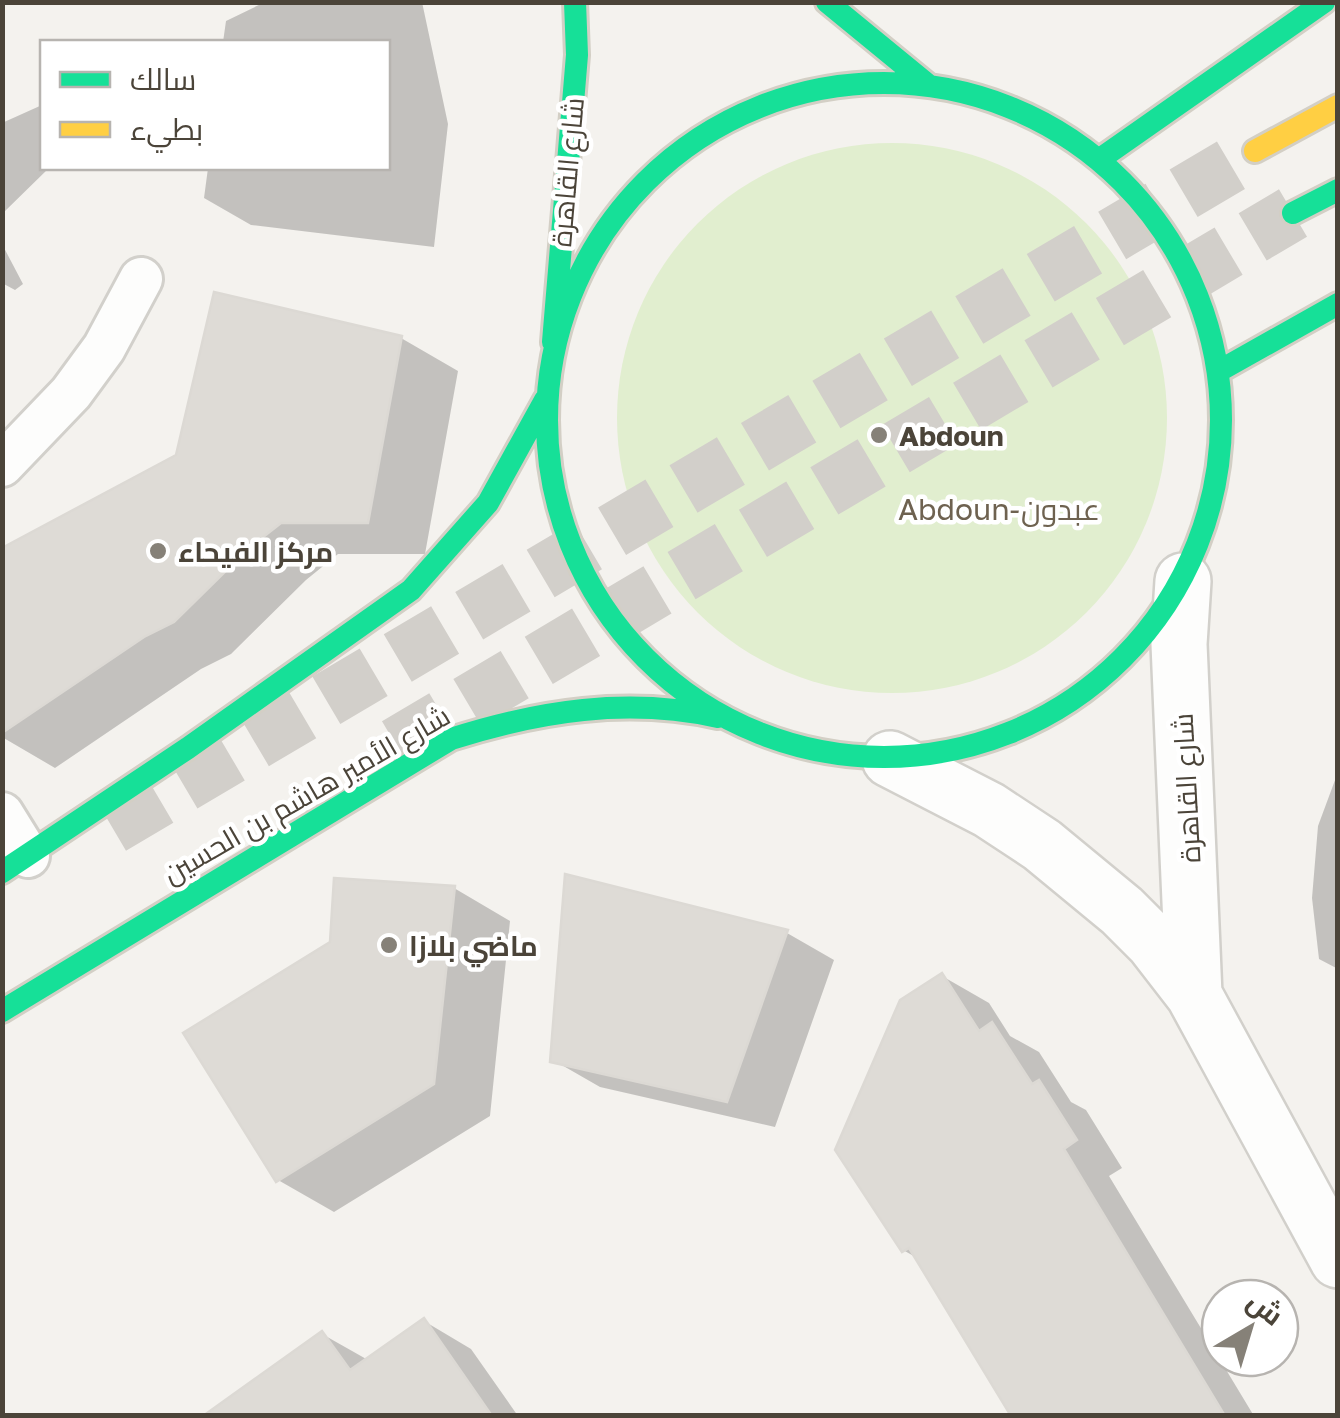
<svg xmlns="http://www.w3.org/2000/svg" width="1340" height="1418" font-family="'Golos Text',Cairo,sans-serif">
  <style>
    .green { fill: #e1eecf }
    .shadow { fill: #0003 }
    .building { fill: #dedbd6; stroke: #dcd9d4; stroke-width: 2.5 }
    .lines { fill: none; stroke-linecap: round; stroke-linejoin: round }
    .highway-tunnel { stroke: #d2cfca; stroke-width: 55; stroke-dasharray: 55 28; stroke-linecap: butt }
    .lane-casing { stroke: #d2d0cb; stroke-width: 48 }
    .street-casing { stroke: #d2d0cb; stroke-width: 60 }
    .fast-casing { stroke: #d3cfc5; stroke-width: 28 }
    .slow-casing { stroke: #d3cfc5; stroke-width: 28 }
    .lane { stroke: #fdfdfc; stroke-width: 42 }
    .street { stroke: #fdfdfc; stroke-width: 55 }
    .fast { stroke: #16e098; stroke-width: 22 }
    .slow { stroke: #ffcf43; stroke-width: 22 }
    .poi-dot { fill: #868178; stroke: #fff; stroke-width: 4 }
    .labels { text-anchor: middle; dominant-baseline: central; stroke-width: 9; stroke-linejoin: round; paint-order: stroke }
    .street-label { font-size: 28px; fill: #4b4439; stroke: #fff }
    .poi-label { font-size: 28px; font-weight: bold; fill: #4b4439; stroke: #fff; text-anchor: start }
    .neighbourhood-label { font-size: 30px; fill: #6e6250; stroke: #fff }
  </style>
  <rect width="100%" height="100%" fill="#f4f2ee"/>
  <path class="green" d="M617 418a275 275 0 1 1 550 0a275 275 0 1 1-550 0Z"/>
  <path class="shadow" d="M265 2H422L448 124 434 247 251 225 204 198 208 168H388V42H223L226 21Z
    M42 105V168H49L2 214V123Z
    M2 244 23 284 15 290 2 283Z
    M401 338 458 371 425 554H338L306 580 231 654 201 669 55 768 2 737V553Z
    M1338 772V969L1319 959 1312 898 1318 826Z
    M567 877 787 933 834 960 775 1127 600 1087 553 1060Z
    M454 888 510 921 490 1116 334 1212 278 1180Z
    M942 976 989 1003 1010 1036 1039 1052 1071 1102 1086 1110 1122 1168 1109 1176 1254 1416H1014L919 1259 903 1250Z
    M424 1321 471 1349 518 1416H207L322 1334 368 1360Z"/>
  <path class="building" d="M214 292 402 336 368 523H281L249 548 174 622 144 637 2 733V548L176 455Z
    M565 874 788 930 727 1102 550 1062Z
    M334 878 455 886 434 1084 276 1182 183 1033 330 942Z
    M942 973 979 1031 992 1022 1032 1084 1039 1080 1077 1140 1064 1149 1225 1416H1011L909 1248 902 1252 835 1150 900 1000Z
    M424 1318 492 1416H203L322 1331 350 1370Z"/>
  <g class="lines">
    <path class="highway-tunnel" d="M396 745 1293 213
      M112 827 1255 151"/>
    <defs>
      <path id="lane" d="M2 465 71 393 104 348 141 279
        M2 814 28 856"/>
      <path id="street" d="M1183 581 1179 644 1194 995
        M890 759 989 810 1042 845 1122 911 1153 942 1194 995 1338 1260"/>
      <path id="fast" d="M827 2 927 84
        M547 420a337 337 0 1 1 674 0a337 337 0 1 1-674 0Z
        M1100 159 1324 2
        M1293 213 1338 190
        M553 342 577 55 575 2
        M1219 371 1338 304
        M2 872 188 748 411 590 488 503 545 400
        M2 1011 451 739C539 711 627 697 718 717"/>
      <path id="slow" d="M1255 151 1338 106"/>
    </defs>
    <use href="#lane" class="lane-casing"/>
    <use href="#street" class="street-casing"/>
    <use href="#fast" class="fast-casing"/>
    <use href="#slow" class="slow-casing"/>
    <use href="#lane" class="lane"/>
    <use href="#street" class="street"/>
    <use href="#fast" class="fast"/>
    <use href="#slow" class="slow"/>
  </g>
  <g class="poi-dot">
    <circle cx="879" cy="435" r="10"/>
    <circle cx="158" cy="551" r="10"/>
    <circle cx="389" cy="945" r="10"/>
  </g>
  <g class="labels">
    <g class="street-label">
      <text transform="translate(567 172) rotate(-85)">شارع القاهرة</text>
      <text transform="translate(1186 788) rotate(-93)">شارع القاهرة</text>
      <text transform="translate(306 794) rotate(-30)">شارع الأمير هاشم بن الحسين</text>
    </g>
    <g class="poi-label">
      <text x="899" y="435">Abdoun</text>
      <text x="178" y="551">مركز الفيحاء</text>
      <text x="409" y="945">ماضي بلازا</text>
    </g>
    <g class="neighbourhood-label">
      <text x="999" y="509">Abdoun-عبدون</text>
    </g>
  </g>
  <rect width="1340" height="1418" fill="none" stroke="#4b4439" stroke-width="10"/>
  <rect x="40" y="40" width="350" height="130" fill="#ffffff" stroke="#b7b4b0" stroke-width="2.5"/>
  <rect x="60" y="72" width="50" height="15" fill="#16e098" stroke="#b7b4b0" stroke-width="2.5"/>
  <text x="130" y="90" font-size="30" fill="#4b4439">سالك</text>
  <rect x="60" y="122" width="50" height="15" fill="#ffcf43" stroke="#b7b4b0" stroke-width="2.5"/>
  <text x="130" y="140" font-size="30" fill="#4b4439">بطيء</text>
  <g transform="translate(1250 1328) rotate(38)"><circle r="48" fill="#ffffff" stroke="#b7b4b0" stroke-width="2.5"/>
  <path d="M0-8L18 38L0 25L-18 38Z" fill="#868178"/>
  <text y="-15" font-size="28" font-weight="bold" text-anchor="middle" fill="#4b4439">ش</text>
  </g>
</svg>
